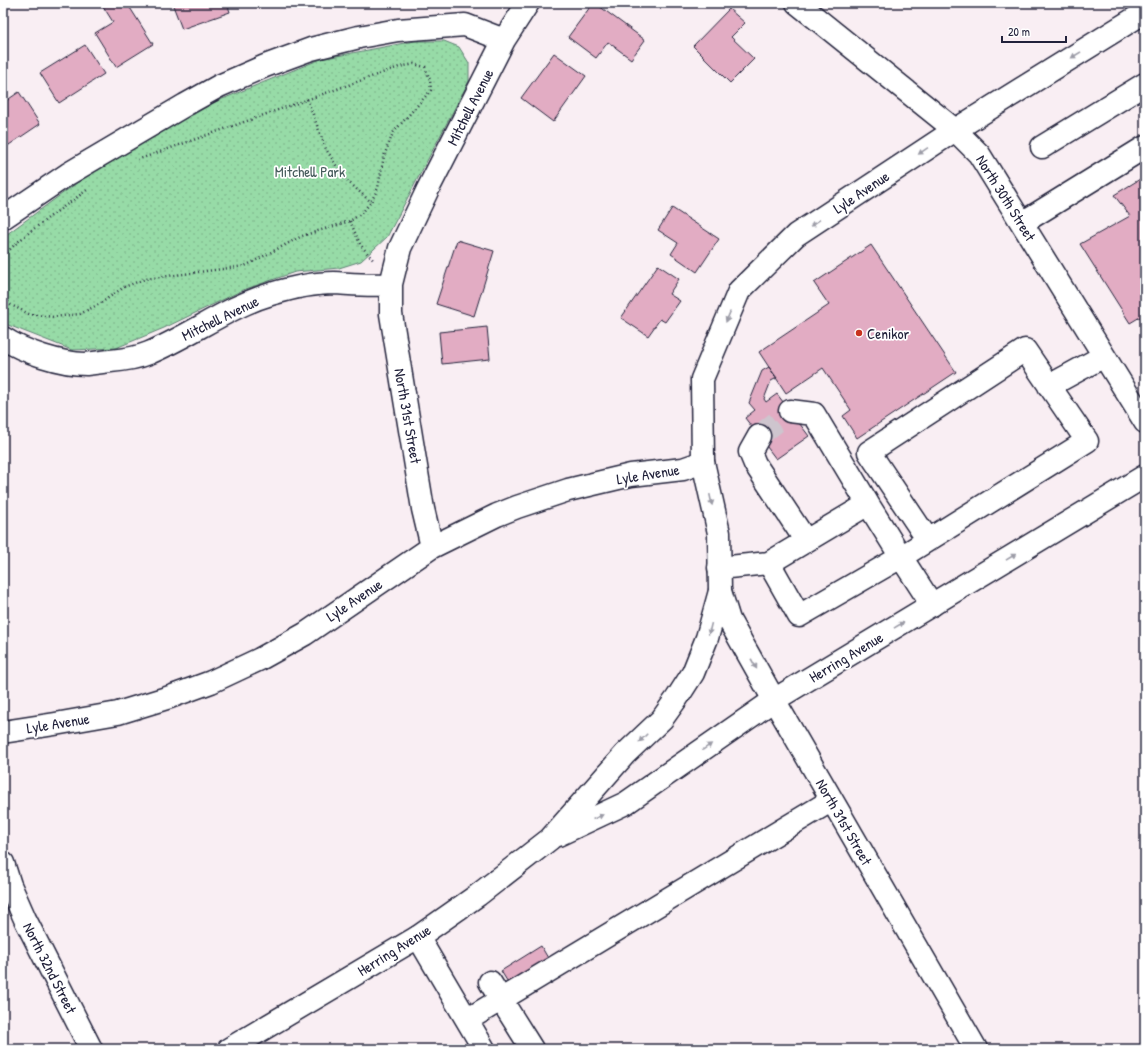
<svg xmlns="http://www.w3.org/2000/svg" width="1148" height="1052" font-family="'Patrick Hand',sans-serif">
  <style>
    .park { fill: url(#park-dots); stroke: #5c7e71 }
    .building { fill: #e2acc3; stroke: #22223b }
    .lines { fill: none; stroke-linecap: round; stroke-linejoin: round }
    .minor-tunnel { stroke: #cec5ce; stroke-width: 22; stroke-dasharray: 22 11; stroke-linecap: butt }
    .minor-casing { stroke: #22223b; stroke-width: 25 }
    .major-casing { stroke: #22223b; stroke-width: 25 }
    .path { stroke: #22223b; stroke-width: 2.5; stroke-dasharray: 1 3; stroke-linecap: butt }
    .minor { stroke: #fff; stroke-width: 22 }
    .major { stroke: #fff; stroke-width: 22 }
    .oneway { fill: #9c9ca7 }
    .poi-dot { fill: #c8321e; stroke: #fff; stroke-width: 1.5 }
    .labels { text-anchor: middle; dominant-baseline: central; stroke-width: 3.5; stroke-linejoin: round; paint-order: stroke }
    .street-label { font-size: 15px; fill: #22223b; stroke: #fff }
    .park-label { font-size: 15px; fill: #455a5b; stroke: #fff }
    .poi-label { font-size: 15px; fill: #22223b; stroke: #fff; text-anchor: start }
  </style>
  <defs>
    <pattern id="park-dots" width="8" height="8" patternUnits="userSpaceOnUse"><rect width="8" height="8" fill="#97dba7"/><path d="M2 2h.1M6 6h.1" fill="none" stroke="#82bc91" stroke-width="1.8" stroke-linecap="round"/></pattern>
  </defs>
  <rect width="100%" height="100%" fill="#f9eef3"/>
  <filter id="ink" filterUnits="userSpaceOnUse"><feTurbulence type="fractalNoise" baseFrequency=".025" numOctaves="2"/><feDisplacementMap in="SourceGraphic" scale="8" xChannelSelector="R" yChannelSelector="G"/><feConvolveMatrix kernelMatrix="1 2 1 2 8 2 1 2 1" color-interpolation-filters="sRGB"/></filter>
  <g filter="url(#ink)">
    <path class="park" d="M415 41H444L459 47 469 63V81L387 237 361 261 339 268 295 272 243 290 164 328 116 348 72 350 3 323V237L85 177 183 115 321 59Z"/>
    <path class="building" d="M101 3H127L153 44 116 67 95 33 113 22Z
      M172 3H227L230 12 182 29Z
      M593 3H595L645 40 631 59 608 42 596 58 568 37Z
      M729 9 745 23 731 37 754 59 730 83 693 46Z
      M85 45 104 74 59 103 40 73Z
      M554 53 586 76 553 122 521 98Z
      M19 92 40 124 3 149V103Z
      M1145 176V314L1130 323 1080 244 1130 216 1114 195Z
      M672 208 719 239 697 272 671 254 678 243 658 230Z
      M457 240 494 251 474 316 436 304Z
      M871 245 956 372 857 438 843 416 851 410 823 368 786 393 759 352 829 305 814 283Z
      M658 265 679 279 669 294 680 301 665 322 660 319 648 336 621 318Z
      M487 327 490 359 442 364 439 332Z
      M769 367 777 378 771 381 764 399 766 402 777 394 809 436 776 459 745 418 755 410 749 403 762 371Z
      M541 946 552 965 512 989 501 971Z"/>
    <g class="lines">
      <path class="minor-tunnel" d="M759 436 790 411"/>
      <defs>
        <path id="minor" d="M797 3 955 130 979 154 1145 422
          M1042 147 1145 84
          M3 218 68 174 185 105 219 86 265 66 311 49 359 37 398 30 465 25 504 40
          M1022 223 1145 147
          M3 338C24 352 61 364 86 364 94 363 102 362 110 361 123 360 137 358 149 353 190 336 227 307 271 294 291 288 313 283 334 283 353 284 372 286 391 284
          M1049 386 1104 356
          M790 411 814 414 868 504
          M759 436 750 452 755 464 806 541
          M432 547 423 509 391 314V284L400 248 428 189 504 40 528 3
          M769 563 868 504 901 557 1087 441 1025 350 869 452 928 540
          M719 568 769 563 799 616 901 557 932 605
          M720 591 729 620 774 700 976 1049
          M3 732 55 724 118 713 170 697 211 682 260 659 305 634 432 547 497 515 517 507 568 490 631 475 683 469 703 462
          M3 863 10 885 25 919 91 1049
          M418 937 484 1049
          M490 982 532 1049
          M467 1020 832 800"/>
        <path id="major" d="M558 835 626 803 774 700 1145 476
          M229 1049 418 937 478 895 550 839 625 754 662 719 677 698 693 673 707 638 720 591 719 533 703 462 702 379 739 291 796 235 955 130 1145 12"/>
      </defs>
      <use href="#minor" class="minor-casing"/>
      <use href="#major" class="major-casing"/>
      <path class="path" d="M307 99 326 149 344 178 371 202
        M350 221 360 244 374 261
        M3 259C7 245 71 202 87 190
        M3 295 11 305 29 314 53 317 80 314 101 303 124 287 145 279 245 266 302 236 350 221 362 213 371 202 378 188 384 156 393 133 431 90 430 80 425 67 414 64 399 67 137 160"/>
      <use href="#minor" class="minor"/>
      <use href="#major" class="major"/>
    </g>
    <defs><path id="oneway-solid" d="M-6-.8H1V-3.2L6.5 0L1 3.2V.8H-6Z"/></defs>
    <g class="oneway">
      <use href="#oneway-solid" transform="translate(1076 55) rotate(148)"/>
      <use href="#oneway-solid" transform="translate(923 151) rotate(146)"/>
      <use href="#oneway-solid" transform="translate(815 223) rotate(146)"/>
      <use href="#oneway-solid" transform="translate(728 317) rotate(113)"/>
      <use href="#oneway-solid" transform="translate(711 500) rotate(78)"/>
      <use href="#oneway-solid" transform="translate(1011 557) rotate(-31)"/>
      <use href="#oneway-solid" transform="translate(899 625) rotate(-31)"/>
      <use href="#oneway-solid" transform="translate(710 629) rotate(104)"/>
      <use href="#oneway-solid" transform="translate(754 664) rotate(61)"/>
      <use href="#oneway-solid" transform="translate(643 738) rotate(135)"/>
      <use href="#oneway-solid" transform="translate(707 747) rotate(-35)"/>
      <use href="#oneway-solid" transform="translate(598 817) rotate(-25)"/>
    </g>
  </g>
  <circle class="poi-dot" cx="859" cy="333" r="4"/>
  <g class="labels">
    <g class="street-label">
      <text transform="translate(470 107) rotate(-63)">Mitchell Avenue</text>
      <text transform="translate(861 192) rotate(-34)">Lyle Avenue</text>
      <text transform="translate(1006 198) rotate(58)">North 30th Street</text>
      <text transform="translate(220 318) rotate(-26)">Mitchell Avenue</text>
      <text transform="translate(408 416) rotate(80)">North 31st Street</text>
      <text transform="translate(648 474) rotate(-9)">Lyle Avenue</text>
      <text transform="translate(354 600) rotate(-34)">Lyle Avenue</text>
      <text transform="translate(846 657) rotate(-31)">Herring Avenue</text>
      <text transform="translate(58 723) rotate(-9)">Lyle Avenue</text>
      <text transform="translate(844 822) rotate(60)">North 31st Street</text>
      <text transform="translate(394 950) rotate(-32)">Herring Avenue</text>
      <text transform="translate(50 968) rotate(63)">North 32nd Street</text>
    </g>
    <g class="park-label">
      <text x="310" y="171">Mitchell Park</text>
    </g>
    <g class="poi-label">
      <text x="867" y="333">Cenikor</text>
    </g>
  </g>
  <rect width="1148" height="1052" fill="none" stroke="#fff" stroke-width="16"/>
  <rect x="8" y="8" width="1132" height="1036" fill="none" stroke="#22223b" stroke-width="1.5" filter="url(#ink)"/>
  <path d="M1002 36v6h64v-6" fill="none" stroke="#22223b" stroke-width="2"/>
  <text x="1008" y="36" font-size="12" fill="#22223b" stroke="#ffffff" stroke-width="3" paint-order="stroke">20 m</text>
</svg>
